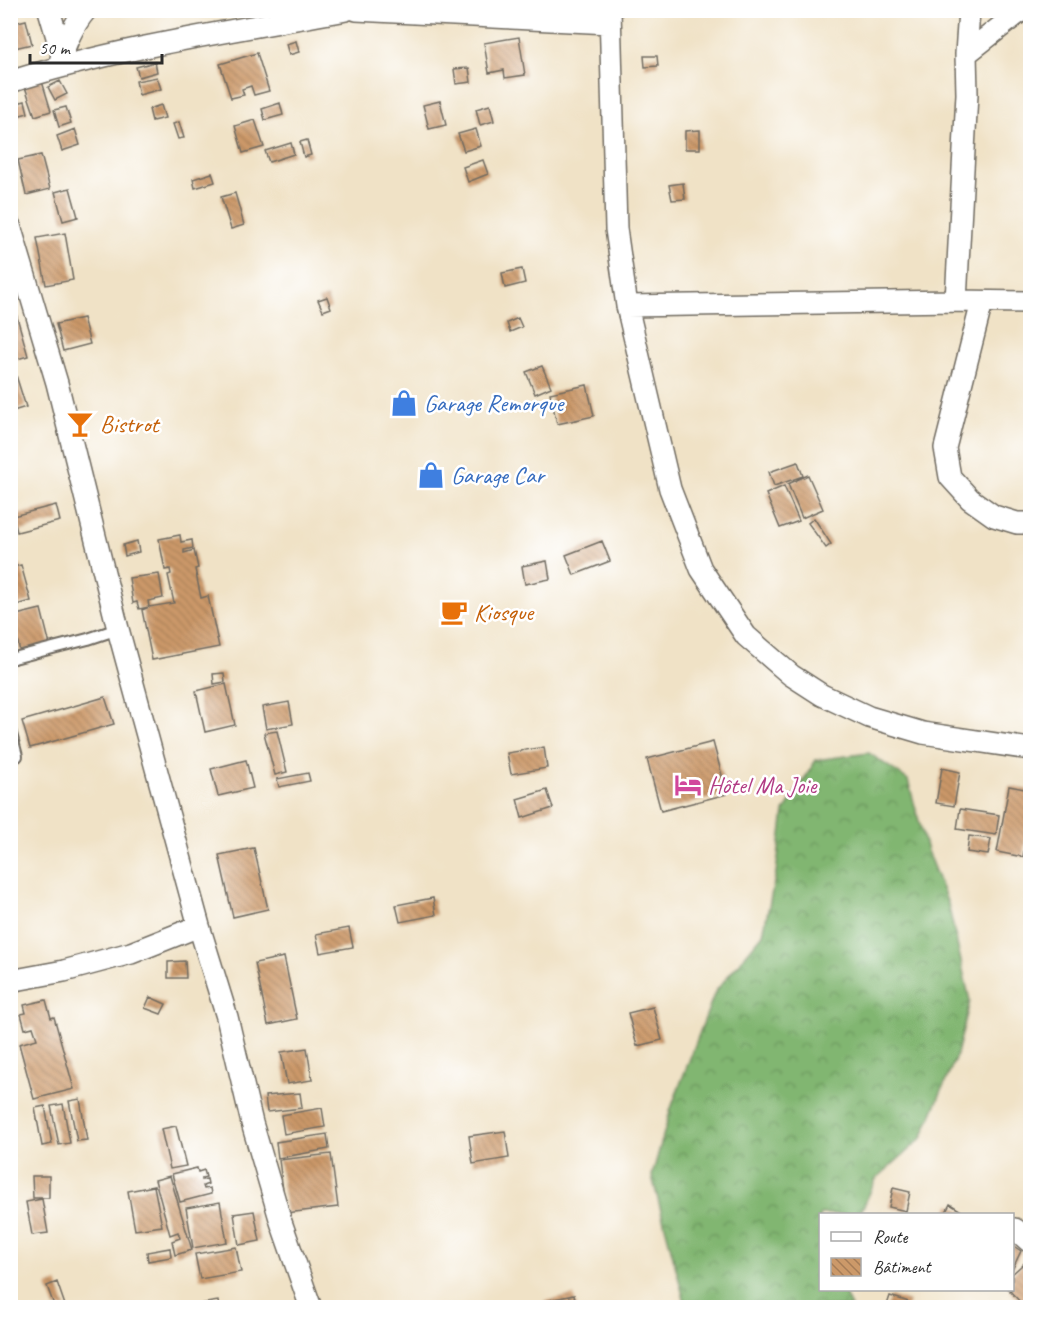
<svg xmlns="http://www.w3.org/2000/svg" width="1041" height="1318" font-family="Caveat,sans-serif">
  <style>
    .forest { fill: url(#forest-crowns); stroke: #56704e; stroke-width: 1.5 }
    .building { fill: url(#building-back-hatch) }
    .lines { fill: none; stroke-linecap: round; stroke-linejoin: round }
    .lane-casing { stroke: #706b61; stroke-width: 14 }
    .street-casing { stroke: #706b61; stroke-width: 24 }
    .lane { stroke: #fff; stroke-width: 10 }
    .street { stroke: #fff; stroke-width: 21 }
    .labels { text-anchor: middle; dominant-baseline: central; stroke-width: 5; stroke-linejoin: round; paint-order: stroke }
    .shop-label { font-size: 24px; fill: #366cbe; stroke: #fff; text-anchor: start }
    .food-label { font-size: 24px; fill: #c56008; stroke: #fff; text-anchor: start }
    .hotel-label { font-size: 24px; fill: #b23c85; stroke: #fff; text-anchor: start }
  </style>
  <defs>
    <pattern id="forest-crowns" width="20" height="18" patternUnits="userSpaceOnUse" patternTransform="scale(1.5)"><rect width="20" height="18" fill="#81b671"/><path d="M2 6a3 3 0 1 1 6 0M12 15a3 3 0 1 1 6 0" fill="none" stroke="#6a945d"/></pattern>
    <pattern id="building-back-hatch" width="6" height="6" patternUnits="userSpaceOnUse" patternTransform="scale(1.5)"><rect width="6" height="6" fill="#cc9969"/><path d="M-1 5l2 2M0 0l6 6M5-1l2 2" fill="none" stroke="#a67d57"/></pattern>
  </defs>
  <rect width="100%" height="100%" fill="#fff"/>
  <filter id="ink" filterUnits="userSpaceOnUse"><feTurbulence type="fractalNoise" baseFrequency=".0167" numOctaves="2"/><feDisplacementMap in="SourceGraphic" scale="12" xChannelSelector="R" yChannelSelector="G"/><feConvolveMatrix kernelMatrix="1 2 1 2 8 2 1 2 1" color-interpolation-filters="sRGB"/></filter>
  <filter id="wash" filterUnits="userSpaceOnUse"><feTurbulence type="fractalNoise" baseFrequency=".008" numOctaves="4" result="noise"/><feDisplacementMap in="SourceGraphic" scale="24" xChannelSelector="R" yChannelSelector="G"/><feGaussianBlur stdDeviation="1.35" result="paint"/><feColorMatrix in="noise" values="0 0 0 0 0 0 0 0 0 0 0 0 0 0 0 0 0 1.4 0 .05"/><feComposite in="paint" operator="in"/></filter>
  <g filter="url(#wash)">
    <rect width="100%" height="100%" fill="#f0e2c6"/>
    <path class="forest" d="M869 753 908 780 927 851 948 904 970 1001 957 1054 922 1138 876 1179 860 1214H820V1290H846V1297L851 1307H684V1299L652 1176 670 1111 715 992 763 934 776 873 784 812 816 760Z"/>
    <g id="blocks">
      <path class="building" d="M26 20 32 44 10 49V24Z
        M519 37 525 75 505 78 504 70 489 73 484 43Z
        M296 41 299 52 289 55 286 44Z
        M257 53 269 91 254 95 251 86 242 89 244 95 231 98 220 64Z
        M644 56H657L658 66 645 67Z
        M155 62 157 72 139 77 136 67Z
        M469 68 471 82 456 84 454 69Z
        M157 77 161 89 139 95 136 81Z
        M41 78 51 111 35 116 24 84Z
        M60 81 67 94 55 100 48 87Z
        M25 101 28 113 10 118V105Z
        M440 101 446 125 429 129 423 105Z
        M280 103 283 115 265 120 262 109Z
        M161 105 165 118 152 121 149 109Z
        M490 105 494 121 480 125 476 109Z
        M66 107 71 123 59 127 54 110Z
        M255 120 264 147 243 153 235 126Z
        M179 122 184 138 178 139 173 124Z
        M75 129 80 145 62 151 57 136Z
        M476 129 481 146 464 151 458 134Z
        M700 130V149H685V131Z
        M307 140 311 155 304 157 300 142Z
        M291 143 294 154 269 162 265 151Z
        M41 155 50 189 26 195 18 160Z
        M483 160 488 174 468 182 463 167Z
        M212 173 215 182 195 188 193 179Z
        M683 183 685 199 672 200 669 185Z
        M70 188 78 217 63 221 55 192Z
        M235 193 244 225 231 229 221 197Z
        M65 233 73 280 46 285 37 238Z
        M522 269 525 283 505 288 502 273Z
        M327 297 331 308 323 311 318 300Z
        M15 310 28 356 10 361V311Z
        M83 318 90 344 63 351 56 324Z
        M518 318 522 327 510 332 507 323Z
        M542 366 551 387 535 394 526 372Z
        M14 369 26 407 10 412V370Z
        M587 385 594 416 557 424 550 393Z
        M798 462 803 476 774 486 769 472Z
        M808 475 823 509 802 518 788 484Z
        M784 486 799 521 780 528 766 494Z
        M56 505 60 521 17 532 13 516Z
        M814 518 831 544 826 548 808 523Z
        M180 535 181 542 192 540 193 548 184 550V553L194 550 198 568 195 569 201 598 208 596 219 647 152 660 142 610 149 607 139 609 137 602 133 603 129 578 159 574 163 598 148 601 149 607 174 603 168 575 171 574 170 569 165 570 159 539Z
        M137 541 139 552 125 556 123 545Z
        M602 541 610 561 574 575 566 555Z
        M547 561 550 579 525 584 522 566Z
        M21 565 31 601 10 607V568Z
        M41 609 50 645 20 652 12 616Z
        M224 673 225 682 214 684 213 674Z
        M226 684 235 725 205 732 196 691Z
        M105 697 114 724 30 748 22 721Z
        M289 702 293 724 266 729 262 707Z
        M277 731 287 772 275 775 264 733Z
        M713 742 727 794 661 811 647 759Z
        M544 747 547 768 511 774 507 753Z
        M246 760 253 788 218 796 211 769Z
        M942 768 960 772 954 806 936 803Z
        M308 773 310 781 279 787 277 779Z
        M1009 786 1030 790V818L1023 857 997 852Z
        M547 790 553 808 522 818 517 799Z
        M960 809 999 815 996 835 957 829Z
        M969 836 991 839 988 855 967 852Z
        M254 848 268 909 233 917 219 855Z
        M433 898 436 915 400 922 396 905Z
        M349 928 353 947 320 953 316 934Z
        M284 957 297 1019 268 1025 255 963Z
        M185 961 186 978H168V962Z
        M150 997 166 1004 161 1014 145 1008Z
        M46 1000 51 1018 54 1017 74 1089 34 1099 19 1044 37 1039 33 1027 25 1029 21 1014 26 1013 24 1005Z
        M653 1007 662 1040 637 1046 628 1013Z
        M307 1048 312 1080 287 1084 281 1052Z
        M300 1093 302 1108 267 1112 265 1096Z
        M80 1099 87 1140 77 1141 69 1101Z
        M63 1104 70 1143 59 1145 51 1106Z
        M45 1106 52 1144 42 1146 35 1108Z
        M322 1108 325 1127 284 1134 281 1115Z
        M176 1126 186 1166 170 1169 161 1129Z
        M505 1131 509 1158 473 1164 469 1136Z
        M327 1134 329 1149 278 1158 276 1142Z
        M331 1154 338 1207 286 1213 279 1160Z
        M197 1168 198 1172 204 1170 206 1177 202 1178V1180L207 1179 208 1184 203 1186 204 1189 210 1188 211 1194 180 1202 172 1174Z
        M32 1176H49V1198H33Z
        M170 1176 192 1250 175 1255 172 1241 180 1238 178 1232 170 1235 155 1180Z
        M154 1186 162 1226 135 1230 128 1191Z
        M893 1188 910 1192 906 1211 889 1207Z
        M42 1199 48 1233 32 1235 26 1202Z
        M220 1202 227 1242 193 1248 186 1208Z
        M950 1204 966 1214H945Z
        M254 1211 260 1241 239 1245 234 1214Z
        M1012 1245 1021 1251 1012 1270Z
        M236 1247 241 1272 200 1279 195 1254Z
        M170 1248 171 1257 148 1261 147 1252Z
        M1030 1258V1299L1023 1305 1009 1290H1012V1274Z
        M57 1282 66 1308H55L47 1286Z
        M574 1295 577 1308H545L544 1301Z
        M890 1296 909 1302 907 1308H886Z
        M218 1301 219 1308H188V1306Z"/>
    </g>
  </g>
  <g filter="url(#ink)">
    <use href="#blocks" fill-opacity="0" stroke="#706b61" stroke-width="1.5"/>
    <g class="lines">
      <defs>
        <path id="lane" d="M10 659 88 639 118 629
          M10 730 17 756"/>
        <path id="street" d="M49 10 62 54
          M356 10 609 23
          M610 10 616 229 627 306 956 301 1030 302
          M966 54 1022 10
          M59 67C63 47 73 25 86 10
          M10 82C119 47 233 31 346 10
          M10 226 57 383 118 629 199 926 227 1017 252 1123 281 1222 311 1308
          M956 301 967 94 966 54 969 10
          M982 302 945 448 950 477 970 499 994 516 1017 523H1030
          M627 306 670 489 701 569 746 636 791 675 822 695 869 717 923 733 1030 749
          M10 981 64 971 131 953 199 926
          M1015 1229 1030 1242"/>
      </defs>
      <use href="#lane" class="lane-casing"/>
      <use href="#street" class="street-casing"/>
      <use href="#lane" class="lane"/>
      <use href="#street" class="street"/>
    </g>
  </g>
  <defs>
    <symbol id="shop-bare" viewBox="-9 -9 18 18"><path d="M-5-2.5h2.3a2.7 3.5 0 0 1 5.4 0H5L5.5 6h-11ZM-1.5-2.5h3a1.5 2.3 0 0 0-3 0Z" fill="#3f7fe0" stroke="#fff" stroke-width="2.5" paint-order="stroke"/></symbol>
    <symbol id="bar-bare" viewBox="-9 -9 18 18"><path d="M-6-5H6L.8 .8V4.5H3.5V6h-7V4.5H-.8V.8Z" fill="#e8710a" stroke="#fff" stroke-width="2.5" paint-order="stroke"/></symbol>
    <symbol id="cafe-bare" viewBox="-9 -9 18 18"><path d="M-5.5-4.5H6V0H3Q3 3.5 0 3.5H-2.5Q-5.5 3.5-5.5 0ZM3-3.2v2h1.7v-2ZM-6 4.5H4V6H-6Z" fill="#e8710a" stroke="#fff" stroke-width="2.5" paint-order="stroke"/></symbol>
    <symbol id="hotel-bare" viewBox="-9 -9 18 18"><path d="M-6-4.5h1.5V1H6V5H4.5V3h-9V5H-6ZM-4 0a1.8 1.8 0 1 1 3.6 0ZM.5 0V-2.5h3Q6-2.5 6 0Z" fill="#d1479c" stroke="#fff" stroke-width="2.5" paint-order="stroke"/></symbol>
  </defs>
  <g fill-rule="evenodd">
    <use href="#shop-bare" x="385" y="384" width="38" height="38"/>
    <use href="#bar-bare" x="61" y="405" width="38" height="38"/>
    <use href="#shop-bare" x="412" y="456" width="38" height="38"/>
    <use href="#cafe-bare" x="435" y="593" width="38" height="38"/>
    <use href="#hotel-bare" x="669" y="766" width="38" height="38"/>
  </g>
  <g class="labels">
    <g class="shop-label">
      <text x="424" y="403">Garage Remorque</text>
      <text x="451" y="475">Garage Car</text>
    </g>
    <g class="food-label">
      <text x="100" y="424">Bistrot</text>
      <text x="474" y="612">Kiosque</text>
    </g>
    <g class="hotel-label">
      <text x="708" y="785">Hôtel Ma Joie</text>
    </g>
  </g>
  <rect width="1041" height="1318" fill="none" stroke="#fff" stroke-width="36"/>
  <rect x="819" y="1213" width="195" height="78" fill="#ffffff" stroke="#aaaaaa" stroke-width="1.5"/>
  <rect x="831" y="1232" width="30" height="9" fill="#ffffff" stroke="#aaaaaa" stroke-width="1.5"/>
  <text x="873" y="1243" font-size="18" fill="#2b2b2b">Route</text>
  <rect x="831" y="1258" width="30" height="18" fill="url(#building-back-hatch)" stroke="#aaaaaa" stroke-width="1.5"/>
  <text x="873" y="1273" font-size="18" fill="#2b2b2b">Bâtiment</text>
  <path d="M30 54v9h132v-9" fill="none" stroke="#2b2b2b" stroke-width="3"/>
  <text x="39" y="54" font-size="18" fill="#2b2b2b" stroke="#ffffff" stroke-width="4.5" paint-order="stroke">50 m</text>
</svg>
